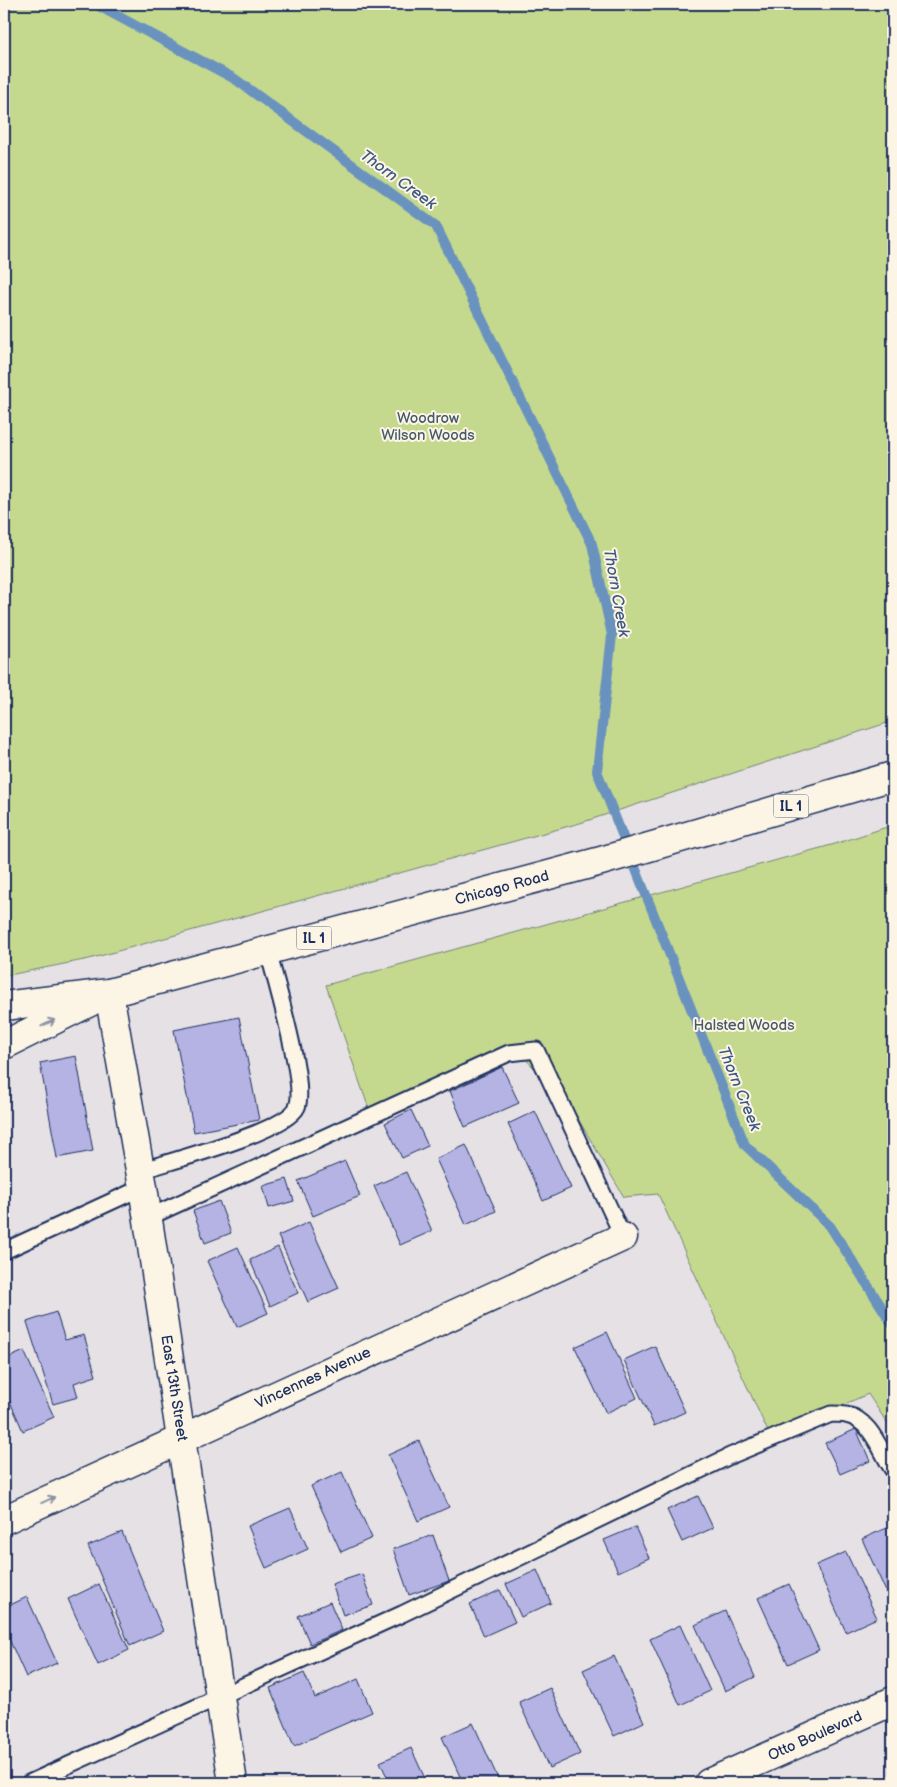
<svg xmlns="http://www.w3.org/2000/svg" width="897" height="1787" font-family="'Balsamiq Sans',sans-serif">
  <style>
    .green { fill: #c5d98e; stroke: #708476 }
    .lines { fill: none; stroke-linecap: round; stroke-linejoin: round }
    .stream { stroke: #6b92be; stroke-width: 10 }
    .building { fill: #b4b3e4; stroke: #1b2f5e }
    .service-casing { stroke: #1b2f5e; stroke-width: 19 }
    .minor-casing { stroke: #1b2f5e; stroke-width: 31 }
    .primary-casing { stroke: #1b2f5e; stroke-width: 31 }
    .service { stroke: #fcf5e5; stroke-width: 15 }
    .minor { stroke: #fcf5e5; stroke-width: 28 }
    .primary { stroke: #fcf5e5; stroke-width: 28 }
    .oneway { stroke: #8c92a2 }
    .labels { text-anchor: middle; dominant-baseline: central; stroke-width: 4; stroke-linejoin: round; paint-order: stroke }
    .shield { fill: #fcf5e5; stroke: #5e6a86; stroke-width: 1 }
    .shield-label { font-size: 14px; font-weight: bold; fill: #1b2f5e }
    .park-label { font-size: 15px; fill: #465a6a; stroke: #fcf5e5 }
    .street-label { font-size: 15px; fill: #1b2f5e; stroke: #fcf5e5 }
    .water-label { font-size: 16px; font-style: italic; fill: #3c5886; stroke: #fcf5e5 }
  </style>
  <rect width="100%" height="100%" fill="#e6e1e5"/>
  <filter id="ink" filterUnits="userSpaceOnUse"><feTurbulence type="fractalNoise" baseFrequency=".02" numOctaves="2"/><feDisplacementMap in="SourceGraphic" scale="10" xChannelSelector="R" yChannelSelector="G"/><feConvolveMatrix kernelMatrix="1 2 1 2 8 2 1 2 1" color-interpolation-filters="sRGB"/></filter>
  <g filter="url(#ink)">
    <path class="green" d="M4 4H893V721L580 823 89 959 4 976Z
      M893 825V1432L868 1394 770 1436 658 1194 624 1197 570 1105 511 1044 369 1109 326 985 835 844Z"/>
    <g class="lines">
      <path class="stream" d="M95 4 235 79 436 226 592 544 612 635 597 771 745 1145 830 1226 893 1325"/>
    </g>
    <path class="building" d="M239 1017 259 1120 194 1132 174 1030Z
      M76 1056 93 1151 57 1158 40 1063Z
      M502 1067 519 1103 465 1127 450 1091Z
      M411 1110 428 1146 402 1158 385 1123Z
      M535 1111 571 1188 543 1201 508 1124Z
      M466 1145 496 1211 466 1225 436 1159Z
      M345 1161 360 1196 313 1216 298 1181Z
      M406 1172 432 1231 400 1245 374 1186Z
      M287 1179 294 1201 269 1208 263 1186Z
      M219 1201 231 1233 205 1243 193 1211Z
      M309 1222 339 1288 308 1302 278 1236Z
      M238 1247 268 1313 237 1327 207 1261Z
      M278 1247 298 1293 270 1306 250 1260Z
      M56 1312 65 1340 84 1335 96 1376 74 1383 78 1397 53 1404 27 1322Z
      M607 1332 637 1398 606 1413 575 1347Z
      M655 1346 685 1412 654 1426 624 1360Z
      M24 1351 54 1417 23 1431 4 1388V1360Z
      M856 1429 870 1461 840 1474 825 1443Z
      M419 1441 449 1507 418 1521 388 1455Z
      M342 1472 372 1538 341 1552 311 1486Z
      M698 1496 713 1528 682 1542 667 1510Z
      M290 1508 308 1549 266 1568 248 1526Z
      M893 1525V1604L892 1605 862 1539Z
      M635 1527 649 1558 618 1572 604 1540Z
      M122 1532 163 1631 130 1646 88 1546Z
      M433 1535 449 1581 409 1595 393 1549Z
      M846 1552 877 1618 846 1632 816 1565Z
      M537 1570 551 1603 521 1617 506 1584Z
      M362 1574 373 1605 343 1615 332 1584Z
      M99 1584 129 1650 98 1665 68 1599Z
      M789 1584 819 1650 788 1664 758 1598Z
      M500 1590 515 1622 484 1636 470 1604Z
      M27 1597 57 1663 26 1677 4 1628V1608Z
      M330 1602 342 1630 310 1644 298 1616Z
      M725 1611 755 1677 725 1691 695 1625Z
      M680 1625 710 1691 680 1705 650 1639Z
      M614 1656 644 1722 614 1736 583 1670Z
      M304 1673 315 1698 358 1679 372 1712 294 1746 270 1688Z
      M550 1688 580 1754 549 1768 519 1702Z
      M473 1723 500 1783H463L442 1737Z
      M411 1748 427 1783H390L380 1762Z"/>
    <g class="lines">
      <defs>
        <path id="service" d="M140 1171C170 1161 286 1132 297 1107 307 1085 275 979 268 951
          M147 1218 509 1053 536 1050 623 1237
          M4 1251 143 1187
          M29 1783 402 1614 730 1456 831 1414C836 1414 841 1414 846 1415 871 1419 881 1453 893 1470"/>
        <path id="minor" d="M109 993 143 1187 233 1783
          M4 1520 623 1237
          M709 1783 893 1701"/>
        <path id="primary" d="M4 1006 109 993 601 861 893 776
          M4 1045 90 1002"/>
      </defs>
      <use href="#service" class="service-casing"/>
      <use href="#minor" class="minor-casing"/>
      <use href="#primary" class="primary-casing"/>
      <use href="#service" class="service"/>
      <use href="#minor" class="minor"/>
      <use href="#primary" class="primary"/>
    </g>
    <defs><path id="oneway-shaft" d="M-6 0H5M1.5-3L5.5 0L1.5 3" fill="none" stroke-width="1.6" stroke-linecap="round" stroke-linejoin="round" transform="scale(1.25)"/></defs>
    <g class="oneway">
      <use href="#oneway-shaft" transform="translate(48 1023) rotate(-26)"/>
      <use href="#oneway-shaft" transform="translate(48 1500) rotate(-25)"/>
    </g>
  </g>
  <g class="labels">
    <g class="shield">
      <rect x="773.5" y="794.5" width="35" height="23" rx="4"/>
      <rect x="296.5" y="926.5" width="35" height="23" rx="4"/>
    </g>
    <g class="shield-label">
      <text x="791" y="806">IL 1</text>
      <text x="314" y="938">IL 1</text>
    </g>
    <g class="park-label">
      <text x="428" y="418">Woodrow<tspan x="428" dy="17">Wilson Woods</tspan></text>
      <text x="744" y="1025">Halsted Woods</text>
    </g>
    <g class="street-label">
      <text transform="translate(502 888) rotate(-15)">Chicago Road</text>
      <text transform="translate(313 1378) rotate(-25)">Vincennes Avenue</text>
      <text transform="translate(174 1388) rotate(81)">East 13th Street</text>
      <text transform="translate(815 1736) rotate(-24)">Otto Boulevard</text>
    </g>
    <g class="water-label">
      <text transform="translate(398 180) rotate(36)">Thorn Creek</text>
      <text transform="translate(616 593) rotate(80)">Thorn Creek</text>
      <text transform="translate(739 1089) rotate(68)">Thorn Creek</text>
    </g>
  </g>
  <rect width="897" height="1787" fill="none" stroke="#fcf5e5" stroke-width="20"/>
  <rect x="10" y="10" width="877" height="1767" fill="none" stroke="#1b2f5e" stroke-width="2" filter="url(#ink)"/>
</svg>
